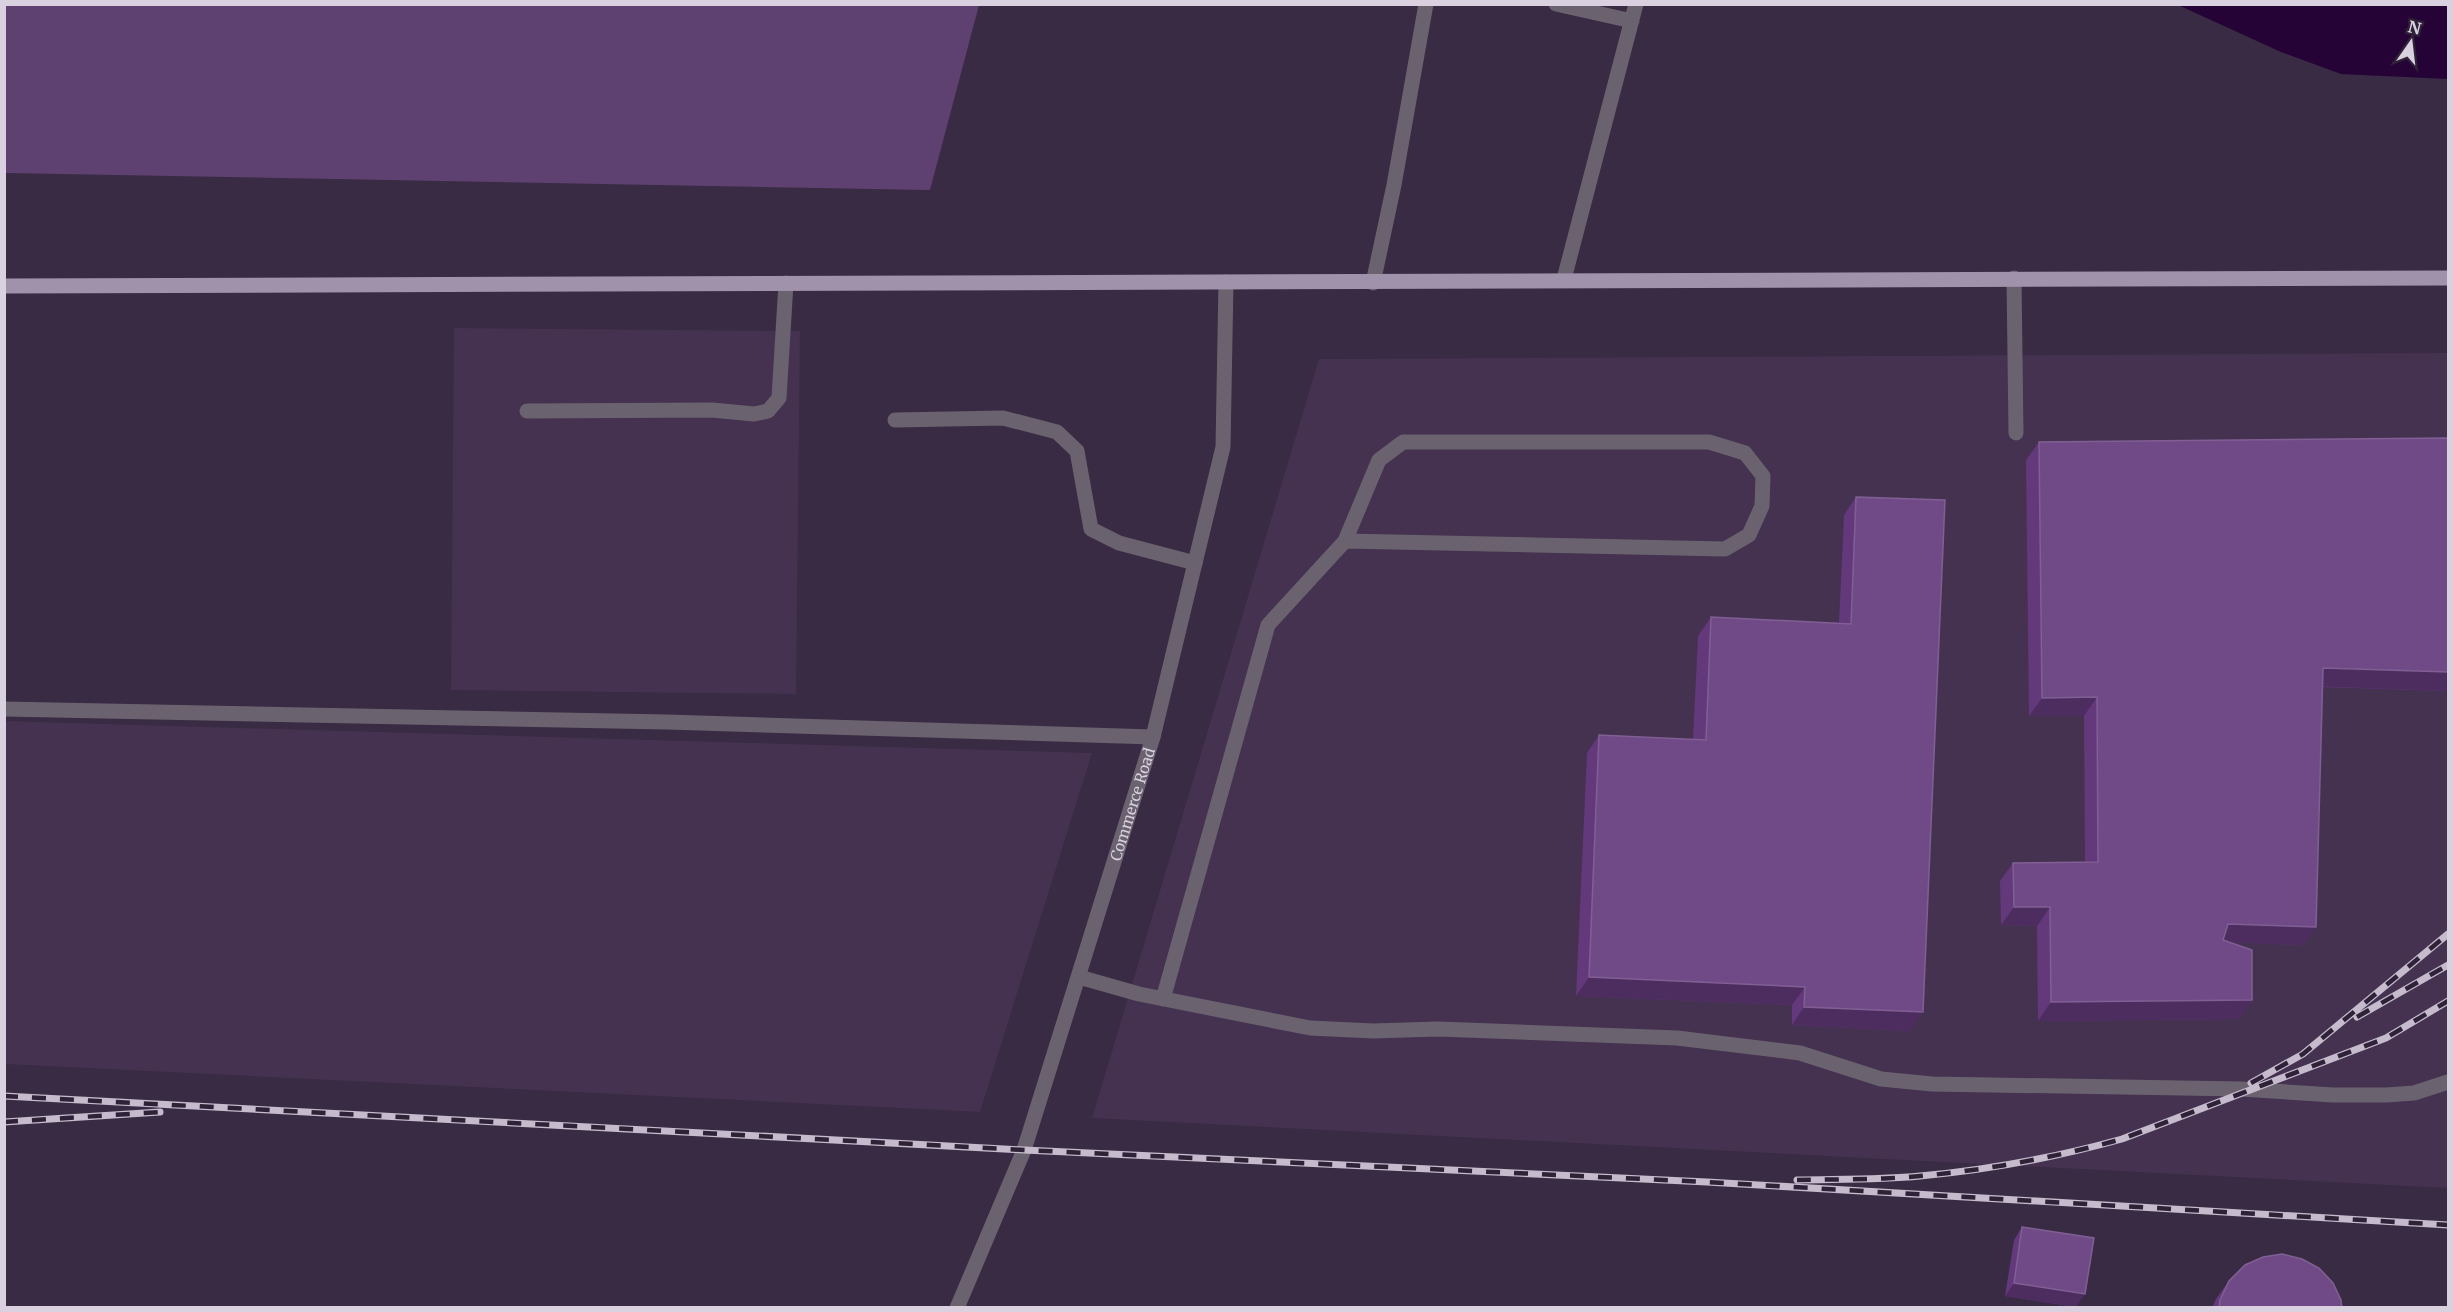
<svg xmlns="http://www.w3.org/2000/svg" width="2453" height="1312" font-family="Merriweather,serif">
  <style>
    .built { fill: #443250 }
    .green { fill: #5f4171 }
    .water { fill: #250336 }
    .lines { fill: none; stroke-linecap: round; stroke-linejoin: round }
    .service { stroke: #6a636f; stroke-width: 15 }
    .minor { stroke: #6a636f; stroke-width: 15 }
    .primary { stroke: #a192ab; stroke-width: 15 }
    .rail-casing { stroke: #c5bbcc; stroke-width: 7 }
    .rail { stroke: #2f2138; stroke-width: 4.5; stroke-dasharray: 14; stroke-linecap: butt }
    .wall { fill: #63397b }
    .shaded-wall { fill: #4d2d60 }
    .building { fill: #704a86; stroke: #805f94; stroke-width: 1.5 }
    .labels { text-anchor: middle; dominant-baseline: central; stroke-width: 4.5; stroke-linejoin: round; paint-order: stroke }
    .street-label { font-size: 15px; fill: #dad1e0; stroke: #2f2138 }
  </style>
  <rect width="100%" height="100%" fill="#392b43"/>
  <path class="built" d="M454 328 800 331 796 694 451 690Z
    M2448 353V1188L1092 1118 1319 359Z
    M5 721 1092 753 980 1112 5 1064Z"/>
  <path class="green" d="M5 4H979V5L930 190 5 173Z"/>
  <path class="water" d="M2178 5H2448V79L2341 74 2281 52Z"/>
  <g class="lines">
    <path class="service" d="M1556 4 1632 21
      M2014 278 2016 433
      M1564 279 1636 4
      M1373 283 1394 185 1426 4
      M527 411 712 410 754 414 768 411 779 398 786 283
      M895 420 1003 418 1057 432 1077 451 1091 529 1119 543 1195 563
      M4 709 667 722 1153 737
      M1079 977 1139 994 1310 1028 1373 1031 1438 1029 1677 1038 1800 1053 1881 1079 1932 1084 2241 1089 2333 1095H2386L2414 1093 2448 1082
      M1163 999 1268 625 1345 541 1379 460 1403 442H1709L1745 453 1763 476 1762 506 1749 535 1725 549 1345 541"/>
    <path class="minor" id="s1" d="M957 1308 1024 1150 1153 737 1223 447 1226 282"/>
    <path class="primary" d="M4 286 2448 278"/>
    <defs>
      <path id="rail" d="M2357 1017 2448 965
        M2251 1083 2303 1054 2448 934
        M4 1096 1024 1150 1707 1182 2448 1225
        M4 1122 160 1112
        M1797 1180C1837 1179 1879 1180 1920 1176 1988 1170 2057 1157 2122 1139L2386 1038 2448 1001"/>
    </defs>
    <use href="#rail" class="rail-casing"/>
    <use href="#rail" class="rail"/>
  </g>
  <path class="wall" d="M2448 438V691L2322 687 2316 927 2303 945 2229 942 2252 1000 2239 1019 2038 1021 2037 926 2001 925 2000 881 2013 863 2085 862 2084 716H2029L2026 460 2039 442Z
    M1856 497 1910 1031 1792 1025V1005L1576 996 1587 753 1599 735 1693 739 1698 636 1711 617 1839 623 1844 515Z
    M2022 1227 2076 1307 2005 1296 2014 1240Z
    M2229 1281 2342 1308H2212L2216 1299Z"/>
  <path class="shaded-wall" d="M2323 668 2448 672V691L2310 686Z
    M2097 697 2084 716H2029L2042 698Z
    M2014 907H2050L2037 926 2001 925Z
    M2228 924 2316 927 2303 945 2215 942Z
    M1589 977 1805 987 1792 1005 1576 996Z
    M2252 1000 2239 1019 2038 1021 2051 1002Z
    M1804 1007 1923 1012 1910 1031 1792 1025Z
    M2014 1283 2085 1294 2076 1307 2005 1296Z"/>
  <path class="building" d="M2448 438V672L2323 668 2316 927 2228 924 2223 940 2252 950V1000L2051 1002 2050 907H2014L2013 863 2098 862 2097 697 2042 698 2039 442Z
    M1856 497 1945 500 1923 1012 1804 1007 1805 987 1589 977 1599 735 1706 740 1711 617 1851 624Z
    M2022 1227 2094 1238 2085 1294 2014 1283Z
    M2282 1254 2302 1259 2319 1268 2333 1283 2341 1300 2342 1308H2219L2220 1300 2229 1281 2245 1265 2263 1257Z"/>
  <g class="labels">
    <g class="street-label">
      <text stroke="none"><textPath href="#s1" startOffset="534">Commerce Road</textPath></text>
    </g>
  </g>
  <rect width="2453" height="1312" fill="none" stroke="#dad1e0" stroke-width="12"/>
  <g transform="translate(2411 42) rotate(14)" stroke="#2f2138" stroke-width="4.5" paint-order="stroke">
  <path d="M0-4.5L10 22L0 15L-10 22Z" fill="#dad1e0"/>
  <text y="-9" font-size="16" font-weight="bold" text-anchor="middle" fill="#dad1e0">N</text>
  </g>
</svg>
